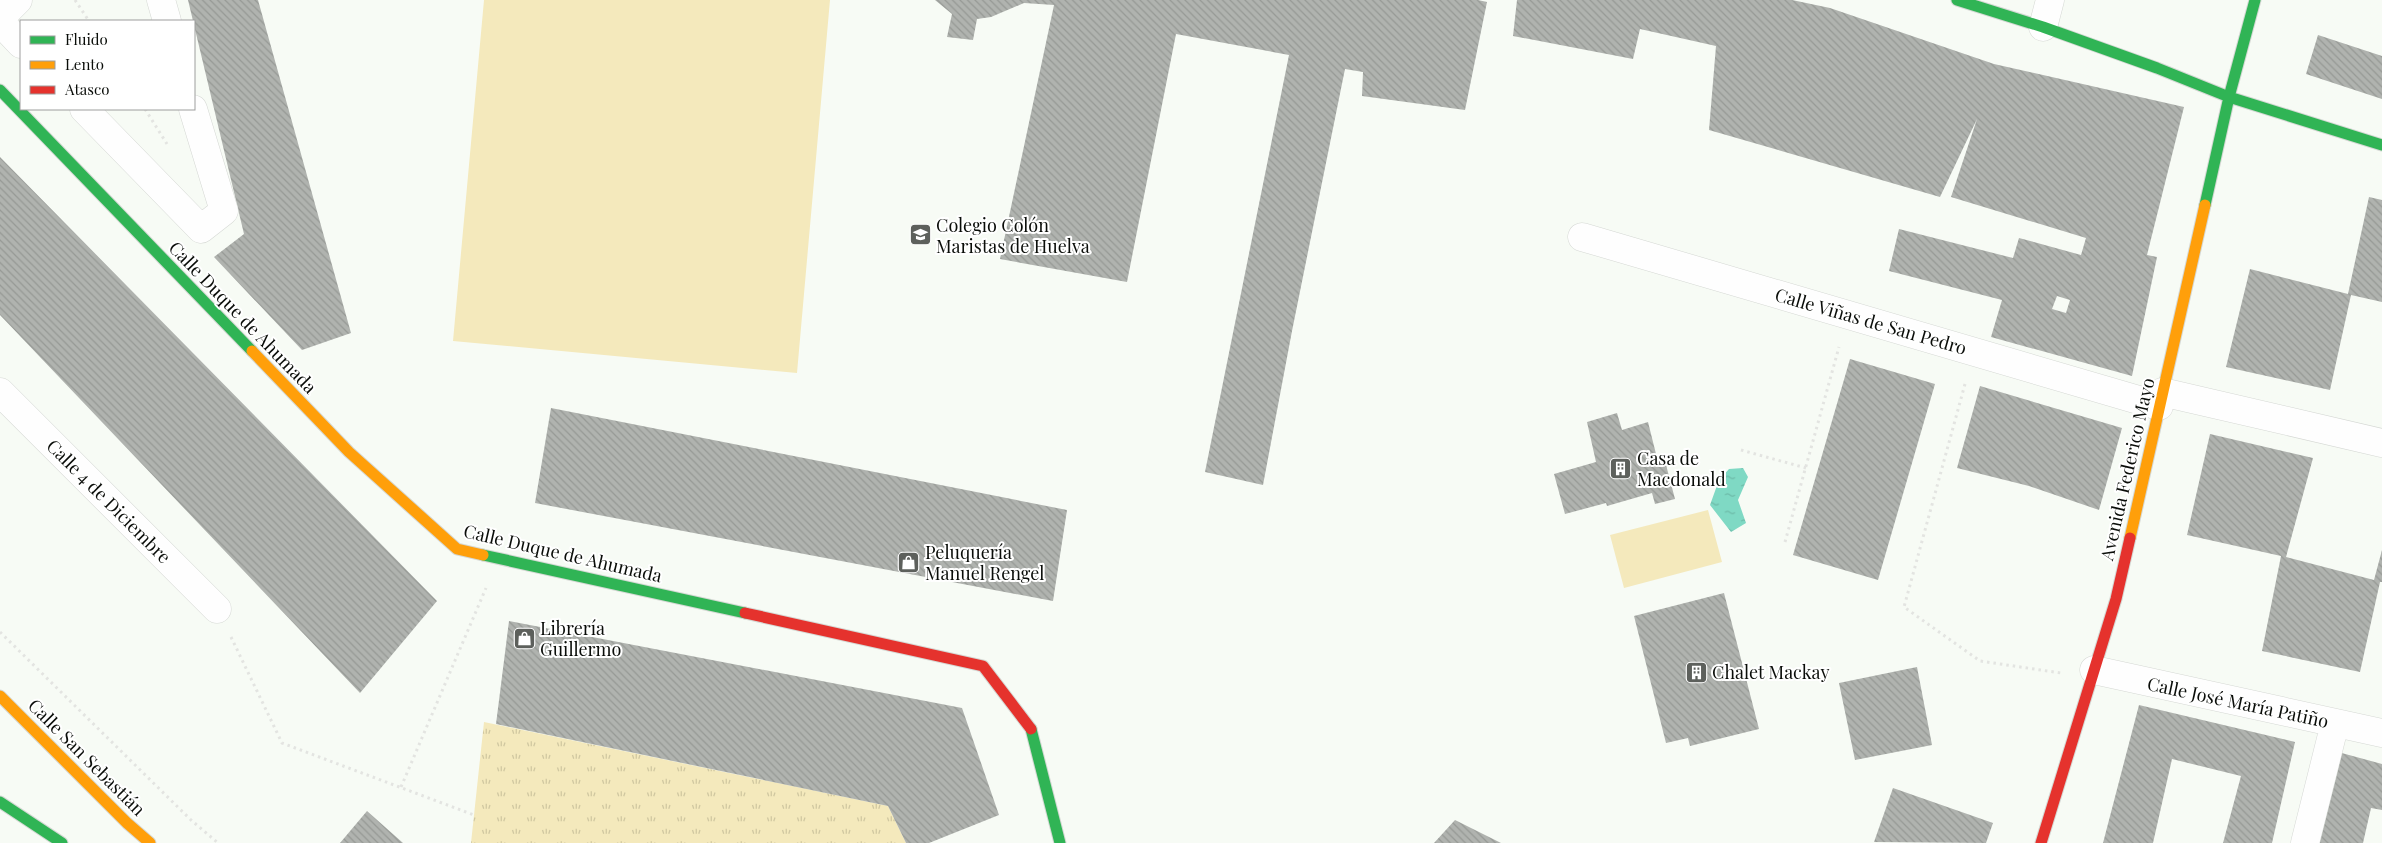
<svg xmlns="http://www.w3.org/2000/svg" width="2382" height="843" font-family="'Playfair Display',serif">
  <style>
    .grass { fill: url(#grass-tufts) }
    .pitch { fill: #f4e9bc }
    .water { fill: url(#water-ripples) }
    .building { fill: url(#building-back-hatch); fill-rule: evenodd }
    .lines { fill: none; stroke-linecap: round; stroke-linejoin: round }
    .street-casing { stroke: #d5d8d4; stroke-width: 29 }
    .fast-casing { stroke: #d5d8d4; stroke-width: 13 }
    .slow-casing { stroke: #d5d8d4; stroke-width: 13 }
    .jam-casing { stroke: #d5d8d4; stroke-width: 13 }
    .path { stroke: #e3e4e1; stroke-width: 3; stroke-dasharray: 2.5 4; stroke-linecap: butt }
    .street { stroke: #fefefe; stroke-width: 28 }
    .fast { stroke: #30b455; stroke-width: 11 }
    .slow { stroke: #ff9f0a; stroke-width: 11 }
    .jam { stroke: #e5322d; stroke-width: 11 }
    .labels { text-anchor: middle; dominant-baseline: central; stroke-width: 4; stroke-linejoin: round; paint-order: stroke }
    .poi-label { font-size: 18px; fill: #0a0d09; stroke: #fff; text-anchor: start }
    .street-label { font-size: 18px; fill: #0a0d09; stroke: #fff }
  </style>
  <defs>
    <pattern id="grass-tufts" width="24" height="20" patternUnits="userSpaceOnUse" patternTransform="scale(1.25)"><rect width="24" height="20" fill="#f4e9bc"/><path d="M3 7l-1-3M5 7V3M7 7l1-3M15 17l-1-3M17 17v-4M19 17l1-3" fill="none" stroke="#d0c7a0"/></pattern>
    <pattern id="water-ripples" width="26" height="14" patternUnits="userSpaceOnUse" patternTransform="scale(1.25)"><rect width="26" height="14" fill="#7fd9c4"/><path d="M2 4q2-2 4 0t4 0M15 11q2-2 4 0t4 0" fill="none" stroke="#6cb9a7"/></pattern>
    <pattern id="building-back-hatch" width="6" height="6" patternUnits="userSpaceOnUse" patternTransform="scale(1.25)"><rect width="6" height="6" fill="#b0b3af"/><path d="M-1 5l2 2M0 0l6 6M5-1l2 2" fill="none" stroke="#969995"/></pattern>
  </defs>
  <rect width="100%" height="100%" fill="#f7fbf5"/>
  <path class="grass" d="M484 722 888 806 906 843H471Z"/>
  <path class="pitch" d="M484 0H830L797 373 453 341Z
    M1708 510 1722 562 1624 588 1610 535Z"/>
  <path class="water" d="M1743 468 1748 477 1738 500 1746 523 1731 532 1710 505 1719 480 1729 469Z"/>
  <path class="building" d="M188 0H258L351 333 302 350 214 257 244 234Z
    M935 0H1478L1487 2 1465 110 1362 96 1363 72 1345 69 1292 331 1263 485 1205 472 1289 55 1176 34 1127 282 1000 259 1054 5 1024 3 991 17 977 19 973 40 947 37 952 14Z
    M1517 0H1792L1830 8 1994 64 2184 107 2147 255 2157 257 2132 376 1991 337 2002 300 1889 271 1899 229 2013 258 2019 238 2081 255 2086 238 1951 197 1977 119 1940 197 1709 130 1716 46 1640 29 1633 59 1513 36ZM2057 296 2070 300 2066 313 2052 309Z
    M2318 35 2382 56V99L2306 74Z
    M0 157 437 601 360 693 0 315Z
    M2369 197 2382 200V302L2351 295 2330 390 2226 367 2250 269 2348 294Z
    M1850 359 1935 384 1878 580 1793 555Z
    M1980 386 2122 428 2099 510 2029 486 1957 468Z
    M551 408 1067 510 1053 601 535 503Z
    M1617 413 1622 430 1648 422 1658 462 1665 461 1675 499 1655 504 1652 493 1607 506 1606 503 1565 514 1554 474 1596 462 1587 422Z
    M2210 434 2313 458 2286 557 2374 580 2382 550V582H2380L2360 672 2262 651 2281 556 2187 535Z
    M1724 593 1759 729 1690 746 1688 738 1666 743 1634 616Z
    M509 621 962 708 999 815 929 843H906L888 806 496 724Z
    M1917 667 1932 745 1855 760 1839 683Z
    M2139 705 2295 742 2272 843H2223L2241 776 2172 759 2153 843H2103Z
    M2338 752 2382 764V810L2371 808 2363 843H2315Z
    M1893 788 1993 823 1986 843 1874 842Z
    M367 811 403 843H340Z
    M1455 820 1501 843H1434Z"/>
  <g class="lines">
    <defs>
      <path id="street" d="M161 0 167 21
        M0 18 18 0
        M0 22 21 44
        M2043 27 2050 0
        M84 109 201 229 224 211 193 109
        M1582 237 2159 406
        M0 392 217 609
        M2162 392 2382 443
        M2094 670 2382 733
        M2305 843 2335 723"/>
      <path id="fast" d="M1957 0 2043 27 2157 68 2229 97 2382 145
        M0 90 252 351
        M2205 205 2229 97 2255 0
        M483 555 745 613
        M1031 729 1060 843
        M0 802 62 843"/>
      <path id="slow" d="M252 351 349 452 457 549 483 555
        M2130 538 2205 205
        M0 696 127 823 150 843"/>
      <path id="jam" d="M745 613 983 666 1031 729
        M2041 843 2116 599 2130 538"/>
    </defs>
    <use href="#street" class="street-casing"/>
    <use href="#fast" class="fast-casing"/>
    <use href="#slow" class="slow-casing"/>
    <use href="#jam" class="jam-casing"/>
    <path class="path" d="M75 0 89 21
      M145 109 167 144
      M1965 384 1904 607 1980 661 2061 673
      M1741 450 1806 468
      M1785 542 1839 347
      M0 632 191 820 218 843
      M231 637 282 743 474 815
      M401 787 486 588"/>
    <use href="#street" class="street"/>
    <use href="#fast" class="fast"/>
    <use href="#slow" class="slow"/>
    <use href="#jam" class="jam"/>
  </g>
  <defs>
    <symbol id="school-square" viewBox="-11 -11 22 22"><rect x="-9" y="-9" width="18" height="18" rx="4" fill="#5d605c" stroke="#fff"/><path d="M0-5L7-2L0 1L-7-2ZM-4 1L0 2.5L4 1V4Q0 6-4 4Z" fill="#fff"/></symbol>
    <symbol id="building-square" viewBox="-11 -11 22 22"><rect x="-9" y="-9" width="18" height="18" rx="4" fill="#5d605c" stroke="#fff"/><path d="M-4-6H4V6H1V3H-1V6H-4ZM-2.5-4.3h1.7v1.8h-1.7ZM.8-4.3h1.7v1.8H.8ZM-2.5-1h1.7V.8h-1.7ZM.8-1h1.7V.8H.8Z" fill="#fff"/></symbol>
    <symbol id="shop-square" viewBox="-11 -11 22 22"><rect x="-9" y="-9" width="18" height="18" rx="4" fill="#5d605c" stroke="#fff"/><path d="M-5-2.5h2.3a2.7 3.5 0 0 1 5.4 0H5L5.5 6h-11ZM-1.5-2.5h3a1.5 2.3 0 0 0-3 0Z" fill="#fff"/></symbol>
  </defs>
  <g fill-rule="evenodd">
    <use href="#school-square" x="908" y="222" width="25" height="25"/>
    <use href="#building-square" x="1608" y="456" width="25" height="25"/>
    <use href="#shop-square" x="896" y="550" width="25" height="25"/>
    <use href="#shop-square" x="512" y="626" width="25" height="25"/>
    <use href="#building-square" x="1684" y="660" width="25" height="25"/>
  </g>
  <g class="labels">
    <g class="poi-label">
      <text x="936" y="225">Colegio Colón<tspan x="936" dy="21">Maristas de Huelva</tspan></text>
      <text x="1637" y="458">Casa de<tspan x="1637" dy="21">Macdonald</tspan></text>
      <text x="925" y="552">Peluquería<tspan x="925" dy="21">Manuel Rengel</tspan></text>
      <text x="540" y="628">Librería<tspan x="540" dy="21">Guillermo</tspan></text>
      <text x="1712" y="672">Chalet Mackay</text>
    </g>
    <g class="street-label">
      <text transform="translate(243 317) rotate(46)">Calle Duque de Ahumada</text>
      <text transform="translate(1871 321) rotate(16)">Calle Viñas de San Pedro</text>
      <text transform="translate(2127 469) rotate(-77)">Avenida Federico Mayo</text>
      <text transform="translate(109 501) rotate(45)">Calle 4 de Diciembre</text>
      <text transform="translate(563 553) rotate(13)">Calle Duque de Ahumada</text>
      <text transform="translate(2238 702) rotate(12)">Calle José María Patiño</text>
      <text transform="translate(87 757) rotate(45)">Calle San Sebastián</text>
    </g>
  </g>
  <rect x="20" y="20" width="175" height="90" fill="#ffffff" stroke="#9d9e9d"/>
  <rect x="30" y="36" width="25" height="8" fill="#30b455" stroke="#9d9e9d"/>
  <text x="65" y="45" font-size="15" fill="#0a0d09">Fluido</text>
  <rect x="30" y="61" width="25" height="8" fill="#ff9f0a" stroke="#9d9e9d"/>
  <text x="65" y="70" font-size="15" fill="#0a0d09">Lento</text>
  <rect x="30" y="86" width="25" height="8" fill="#e5322d" stroke="#9d9e9d"/>
  <text x="65" y="95" font-size="15" fill="#0a0d09">Atasco</text>
</svg>
